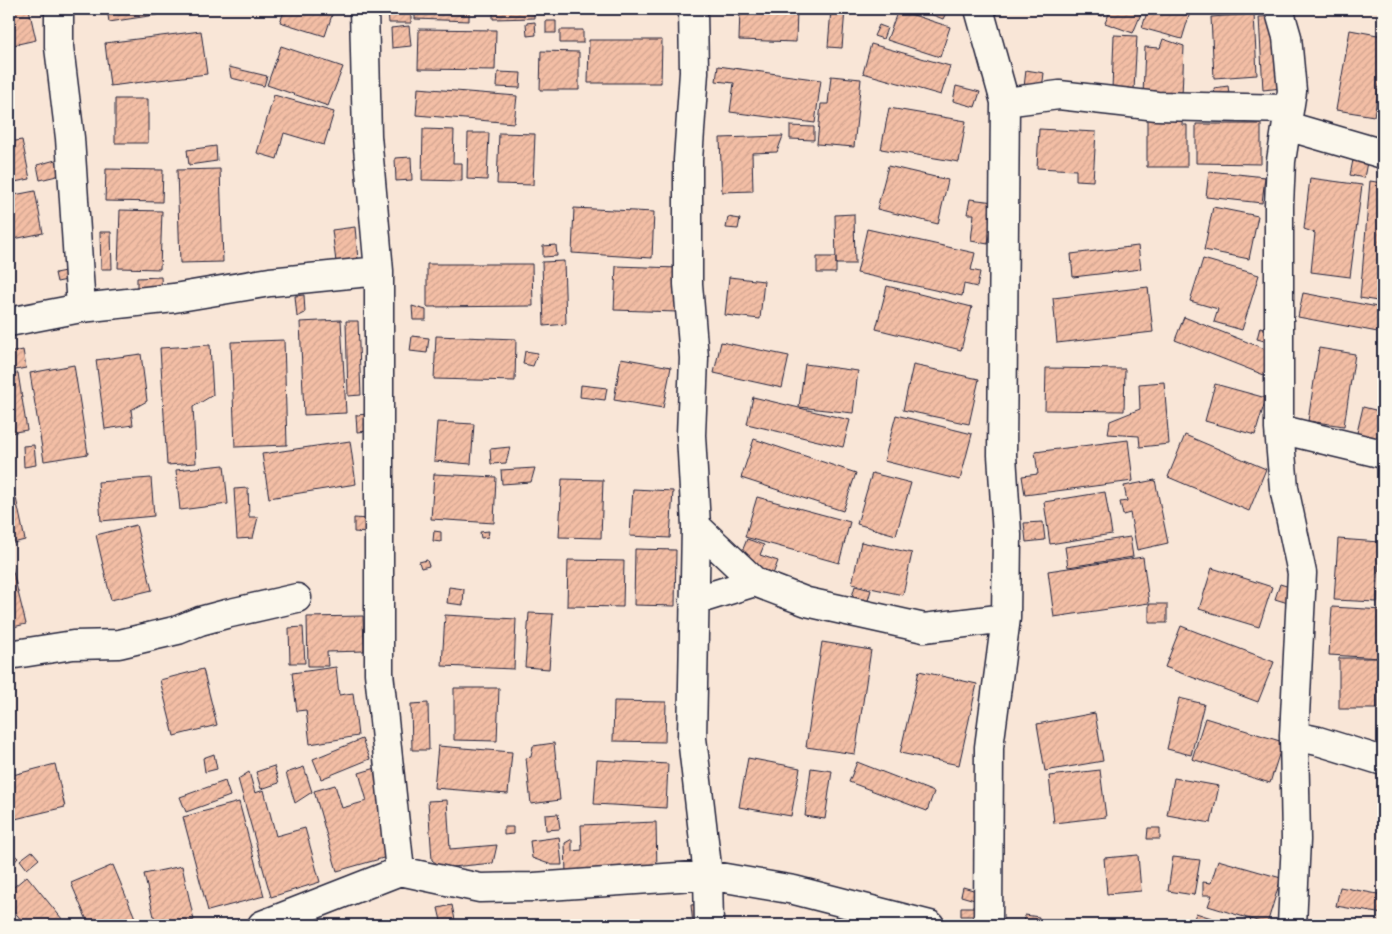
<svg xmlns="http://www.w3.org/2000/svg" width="1392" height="934" font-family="Itim,sans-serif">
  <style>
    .building { fill: url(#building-hatch); stroke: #22223b }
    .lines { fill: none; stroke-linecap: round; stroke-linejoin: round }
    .minor-casing { stroke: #22223b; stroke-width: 31 }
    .minor { stroke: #fbf7ec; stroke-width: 28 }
  </style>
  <defs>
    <pattern id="building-hatch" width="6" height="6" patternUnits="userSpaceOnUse" patternTransform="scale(1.25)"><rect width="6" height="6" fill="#f3bea5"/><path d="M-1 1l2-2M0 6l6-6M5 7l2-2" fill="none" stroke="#d0a38f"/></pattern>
  </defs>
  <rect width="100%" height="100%" fill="#f9e6d7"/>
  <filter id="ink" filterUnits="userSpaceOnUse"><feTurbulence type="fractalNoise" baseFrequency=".02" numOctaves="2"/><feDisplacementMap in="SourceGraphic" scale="10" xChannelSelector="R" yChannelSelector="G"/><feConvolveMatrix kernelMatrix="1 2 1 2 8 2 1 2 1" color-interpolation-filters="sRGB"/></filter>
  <g filter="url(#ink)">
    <path class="building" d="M9 9H29L36 40 9 46Z
      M107 9H161L162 14 109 22Z
      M285 9H334L325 36 280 22Z
      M388 9H411V23H389Z
      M415 9H469V21L415 19Z
      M493 9H534V18L493 19Z
      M740 9H797L796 42 739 40Z
      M831 9H845L842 48 828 47Z
      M918 9H948L943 19Z
      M1083 9H1105L1102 16Z
      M1111 9H1143L1133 33 1105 23Z
      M1148 9H1191L1182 39 1142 28Z
      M898 10 950 27 940 57 887 40Z
      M1254 14 1257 75 1214 78 1211 17Z
      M1278 16 1282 88 1263 90 1259 17Z
      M546 21H556V33H546Z
      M535 22 536 35 527 36 526 23Z
      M879 25 887 28 883 39 874 36Z
      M409 26 411 46 392 48 391 28Z
      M419 29 496 30 495 70 418 69Z
      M560 30H583V43H560Z
      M1350 30 1383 36V64L1374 116 1336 110Z
      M201 31 207 74 110 86 105 43Z
      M1114 35 1137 36 1134 90 1112 89Z
      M1163 39 1184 46 1182 96 1143 95 1145 47 1160 48Z
      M589 40H662L661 83H588Z
      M871 44 950 66 941 95 863 73Z
      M281 46 343 67 328 106 267 85Z
      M541 51 579 52V90H540Z
      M718 66 821 80 815 123 730 112 734 83 716 81Z
      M229 67 267 76 264 86 231 78Z
      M1026 70 1044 73 1042 89 1024 87Z
      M498 72 521 73 520 88 497 87Z
      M831 76 861 79 854 147 817 144 821 104H828Z
      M956 86 980 92 975 107 953 101Z
      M1228 86 1230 102 1216 104 1214 88Z
      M418 88 517 96 514 123 416 115Z
      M274 95 334 112 324 145 284 133 277 159 257 153Z
      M115 99H148V143H115Z
      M889 108 966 121 959 162 881 149Z
      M1147 111 1183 112 1182 125H1187V167H1147Z
      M1196 124H1261V164L1196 163Z
      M790 126 814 127V140L790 139Z
      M423 129 454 130 453 163H462V181L422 180Z
      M1039 129 1096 132 1093 181 1076 180V170L1037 168Z
      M468 133H489L487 180 467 179Z
      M499 133 535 134 533 185 497 184Z
      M783 136 777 152 752 153 753 191 722 192 720 138Z
      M22 140 30 179 9 183V142Z
      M216 146 217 161 189 165 187 150Z
      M411 157 412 180 396 181 395 158Z
      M63 158 61 175 40 180 37 165Z
      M1353 160 1367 162 1364 178 1350 175Z
      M888 166 948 180 938 224 877 209Z
      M106 169 163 170 162 202 105 201Z
      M220 169 223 262 180 263 177 170Z
      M1209 171 1265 177 1262 203 1206 197Z
      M1310 178 1362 185 1350 277 1311 272 1315 233 1304 229Z
      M1370 181 1383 183V302L1360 298Z
      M35 191 43 233 9 240V196Z
      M970 199 994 202 988 244 971 241 974 214H967Z
      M1213 207 1258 216 1249 259 1204 250Z
      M574 208 654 212 652 258 572 253Z
      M120 210 162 211 160 269 118 268Z
      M854 214 855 264H836L835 215Z
      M728 217 740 219 738 229 726 228Z
      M355 227 358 260 336 262 332 230Z
      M867 229 975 253 971 270 980 272 977 287 964 284 962 296 857 273Z
      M100 232H111L112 269H101Z
      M556 245 557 256 543 257V246Z
      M1138 246 1141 269 1073 277 1071 254Z
      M817 257H836V273H817Z
      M1203 259 1259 275 1242 330 1214 322 1218 309 1190 301Z
      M564 261 566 324 544 326 542 262Z
      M427 264H532L533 306 427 307Z
      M616 266 679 268 677 312 614 310Z
      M65 271 67 280 57 282 55 273Z
      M161 277 162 293 137 294V278Z
      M729 277 764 281 760 319 725 315Z
      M887 286 972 307 961 350 876 329Z
      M1148 287 1153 332 1057 343 1053 298Z
      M1303 293 1383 308V333L1298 317Z
      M304 295 305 313 297 317 295 296Z
      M412 306 426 310V320H413Z
      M1184 317 1270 351 1269 377 1175 340Z
      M341 320 346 413 304 415 300 322Z
      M346 321H358L361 395 348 396Z
      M1260 327 1275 331 1272 343 1257 339Z
      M412 336 429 338 427 353 410 351Z
      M436 336 516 339 515 381 434 379Z
      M284 340 287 445 235 447 231 342Z
      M721 342 789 356 782 388 714 373Z
      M210 345 213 395 193 407 196 463 167 465 160 348Z
      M1319 348 1355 354 1344 426 1308 421Z
      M23 350 26 368 10 371 9 353Z
      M525 351 538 353 533 366 523 364Z
      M141 354 147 401 131 410 133 425 105 429 96 360Z
      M621 358 671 367 663 408 614 400Z
      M805 364 858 371 853 413 799 407Z
      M74 365 88 454 44 461 30 373Z
      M913 365 979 379 969 424 903 410Z
      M1046 368 1125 369 1124 411 1045 410Z
      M18 373 27 430 9 433V375Z
      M1164 382 1169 444 1140 447 1139 436 1108 434 1110 421 1140 409 1139 384Z
      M1215 384 1266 398 1255 435 1205 421Z
      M581 385 607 388 605 400 580 397Z
      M753 397 850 420 843 447 747 424Z
      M1363 407 1383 412V444L1356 437Z
      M368 414 370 431 357 432 356 415Z
      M896 415 972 434 960 480 884 461Z
      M437 422 474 424 471 464 434 461Z
      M1185 435 1266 469 1249 511 1168 477Z
      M754 439 856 473 843 511 741 478Z
      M1128 440 1133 481 1025 495 1022 476 1038 474 1035 452Z
      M350 441 356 484 269 498 262 454Z
      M34 445 36 465 24 467 23 446Z
      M510 447 506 463 491 464 490 449Z
      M224 465 228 504 180 510 176 470Z
      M535 468 531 482 502 484 501 470Z
      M872 473 911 483 896 535 857 524Z
      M434 474 496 477 494 523 431 519Z
      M151 478 154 516 101 521 98 482Z
      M562 479 603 480 601 538 559 537Z
      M1155 480 1168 543 1137 550 1130 513 1123 515 1120 502 1127 501 1124 486Z
      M248 488 249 517H258L253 538 237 539 234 489Z
      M633 489 673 491 670 538 630 536Z
      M1105 492 1112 534 1050 544 1044 502Z
      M757 497 850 522 839 563 745 537Z
      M16 498 25 540 9 544V500Z
      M354 518 368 519V533L354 532Z
      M1043 522 1045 540 1026 542 1024 523Z
      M136 525 152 590 111 600 96 535Z
      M434 531 441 532V542L433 541Z
      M489 531 488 537 481 538 480 532Z
      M1130 537 1133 557 1068 567 1065 547Z
      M747 539 764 545 760 555 778 561 772 577 737 564Z
      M1338 539 1380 542 1377 602 1334 600Z
      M861 542 912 553 903 595 852 584Z
      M635 549 676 550 675 606 634 605Z
      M9 556 26 624 9 628Z
      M1143 557 1149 603 1054 617 1048 571Z
      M427 560 429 566 421 568 419 562Z
      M568 560 624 561 623 607 567 606Z
      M1212 568 1272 587 1259 627 1199 609Z
      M1280 584 1296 589 1291 604 1275 599Z
      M855 586 871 590 867 604 851 600Z
      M449 587 464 589 463 605 447 603Z
      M1149 604H1167V623H1149Z
      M1332 607 1383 610 1382 658 1329 655Z
      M529 613 553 614 549 669 525 667Z
      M445 615 516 619 514 669 442 666Z
      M363 616 364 651 327 652 328 666H308L307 617Z
      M1181 626 1274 662 1258 702 1165 667Z
      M303 627 305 663H290L289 628Z
      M822 642 871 650 855 754 806 747Z
      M1339 658H1378V709H1339Z
      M336 667 339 695 353 693 358 736 310 744 306 710 297 711 292 673Z
      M203 669 217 725 174 736 160 680Z
      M919 671 977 684 959 765 900 753Z
      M454 688H499L497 741 454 740Z
      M1179 698 1204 704 1191 755 1167 749Z
      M614 701 666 702 665 742 613 741Z
      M428 703 429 750H412L411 704Z
      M1095 713 1103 761 1045 771 1037 724Z
      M1205 718 1283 742 1270 783 1192 759Z
      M362 739 370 759 321 779 313 759Z
      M554 743 560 800 531 804 526 758 531 757 533 746Z
      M438 746 512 752 508 794 434 788Z
      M214 754 217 769 205 772 203 758Z
      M748 758 800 768 791 816 739 807Z
      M597 760 668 764 666 808 594 804Z
      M857 762 934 792 927 811 849 782Z
      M55 764 65 807 11 820 9 809V776Z
      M274 766 279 783 261 789 256 772Z
      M304 767 312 792 295 803 286 773Z
      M376 768 394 855 337 871 314 791 335 785 342 808 367 801 359 773Z
      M811 768 832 771 825 819 805 816Z
      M1100 770 1106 817 1054 823 1049 776Z
      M249 772 255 793 264 790 276 836 305 828 320 882 271 897 238 779Z
      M1174 778 1219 786 1211 823 1167 815Z
      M225 781 230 796 186 812 180 797Z
      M447 800 450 849 497 845 493 863 442 868 432 860 428 801Z
      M239 802 264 896 208 911 183 817Z
      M558 814 560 829 546 830 545 815Z
      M656 822 657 871 566 874 565 843 572 839V851L582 850 581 825Z
      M504 827H513V834L504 835Z
      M1148 828H1160V839H1147Z
      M559 837 562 865H552L532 858 530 841Z
      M9 850 18 858 9 868Z
      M32 851 39 859 27 869 20 860Z
      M1138 855 1141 891 1107 894 1104 858Z
      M1173 857 1200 860 1194 895 1168 891Z
      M1218 860 1281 878 1267 924 1208 906 1212 895H1203V882L1211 883Z
      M113 865 138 925H89L71 883Z
      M182 866 194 920 172 925H156L144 874Z
      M27 876 67 925H25L9 905V891Z
      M963 887 980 892 978 901 961 896Z
      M1340 887 1383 895V914L1336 906Z
      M699 904 701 925H693L691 905Z
      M452 905 456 925H442L438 908Z
      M961 907H981L980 916H961Z
      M1196 913 1233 925H1192Z
      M9 914 18 925H9Z
      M1025 915 1039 917 1038 925H1024Z
      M639 922H687V925H639Z"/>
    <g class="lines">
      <defs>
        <path id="minor" d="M59 9V47L70 138 81 308
          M364 9 367 136 379 271V673L400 871
          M693 9 694 72 688 160V284L694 358 691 435 696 526 692 738 708 875 709 925
          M979 9 1005 102 1002 455 1007 535 1006 618 989 747 988 925
          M1279 9 1287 37 1292 91 1281 161 1279 205V429L1284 488 1302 573 1294 736 1296 840 1292 925
          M1005 102 1059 95 1157 106 1289 109
          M1287 126 1383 154
          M9 322 81 308 174 298 270 282 379 271
          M1279 429 1383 454
          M696 526 755 582 807 602 924 628 1006 618
          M694 601 755 582
          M9 655 73 645 119 644 178 630 200 621 226 614 297 598
          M1294 736 1318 741 1383 761
          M262 925 400 871 480 888 534 887 708 875 794 890 930 925"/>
      </defs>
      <use href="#minor" class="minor-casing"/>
      <use href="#minor" class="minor"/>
    </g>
  </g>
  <rect width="1392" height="934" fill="none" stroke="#fbf7ec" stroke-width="30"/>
  <rect x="15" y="15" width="1362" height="904" fill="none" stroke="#22223b" stroke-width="2" filter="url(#ink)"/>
</svg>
